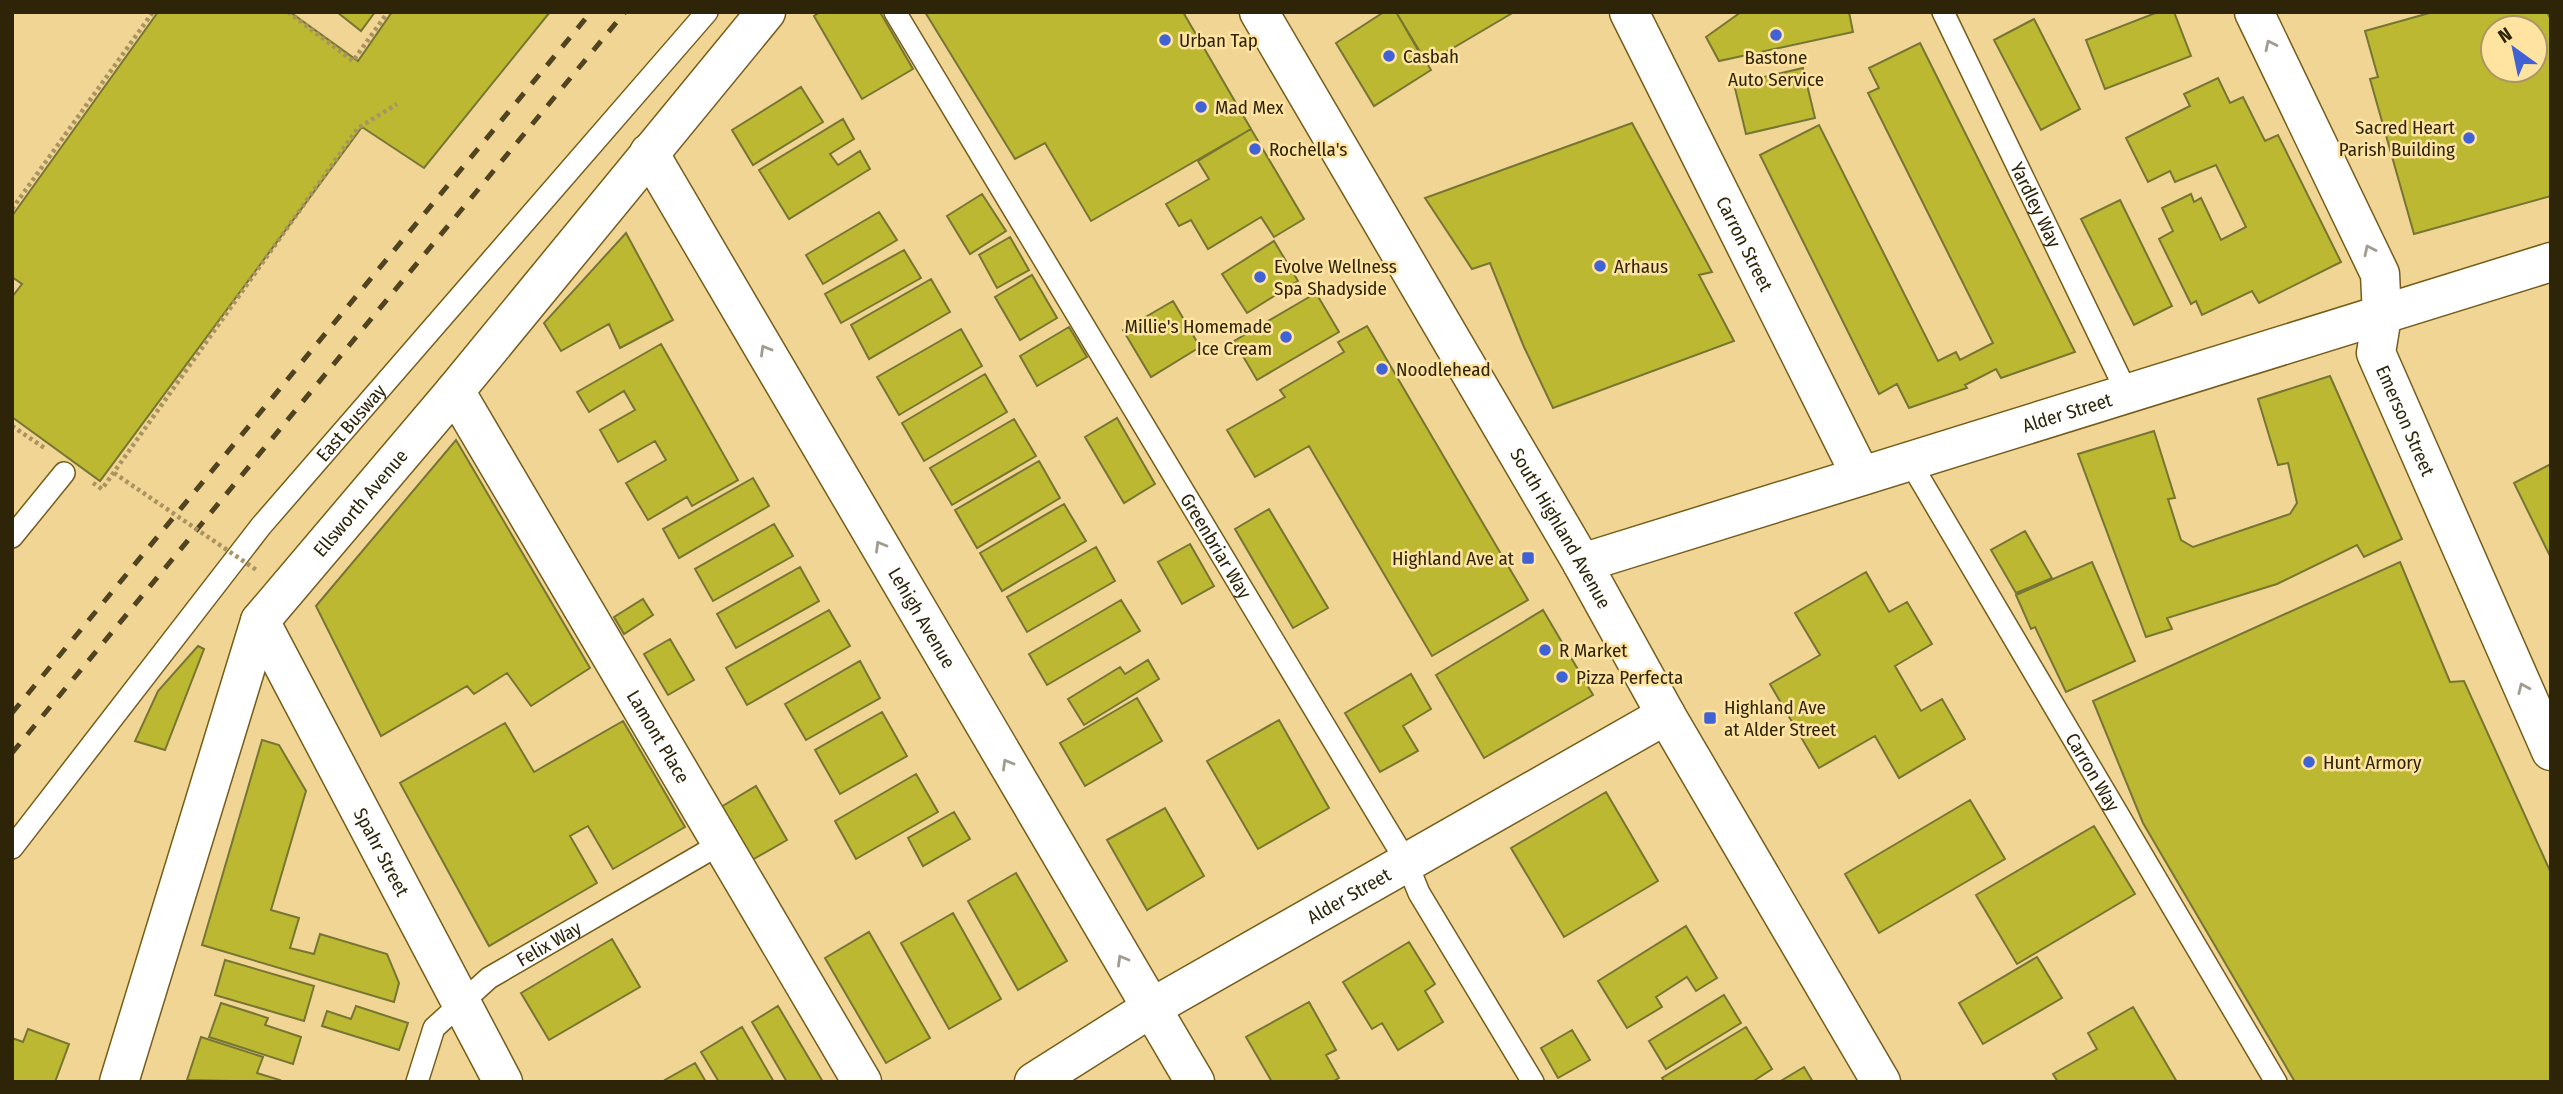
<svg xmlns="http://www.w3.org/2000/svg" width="2563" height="1094" font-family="'Fira Sans Condensed',sans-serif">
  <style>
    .building { fill: #bcb832; stroke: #777533; stroke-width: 2; fill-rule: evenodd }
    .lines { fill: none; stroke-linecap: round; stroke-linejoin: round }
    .service-casing { stroke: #765d1a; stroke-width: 24 }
    .minor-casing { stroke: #765d1a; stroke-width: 41 }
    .tertiary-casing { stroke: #765d1a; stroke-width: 41 }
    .secondary-casing { stroke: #765d1a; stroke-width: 41 }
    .path { stroke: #a99360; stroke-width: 4.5; stroke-dasharray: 3.5 3.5; stroke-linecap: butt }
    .service { stroke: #fff; stroke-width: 21 }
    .minor { stroke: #fff; stroke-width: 38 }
    .tertiary { stroke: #fff; stroke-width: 38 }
    .secondary { stroke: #fff; stroke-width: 38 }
    .rail { stroke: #504320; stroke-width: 5; stroke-dasharray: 12 12; stroke-linecap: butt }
    .path-bridge { stroke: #a99360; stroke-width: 4.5; stroke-dasharray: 3.5 3.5; stroke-linecap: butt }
    .oneway { stroke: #a19c90 }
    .poi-dot { fill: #4162d5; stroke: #fee3a1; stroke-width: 2.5 }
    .labels { text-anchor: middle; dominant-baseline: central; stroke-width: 5; stroke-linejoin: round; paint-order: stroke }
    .poi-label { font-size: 19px; fill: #2e2408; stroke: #fee3a1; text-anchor: start }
    .street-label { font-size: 19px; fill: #2e2408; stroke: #fee3a1 }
  </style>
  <rect width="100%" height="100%" fill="#f1d594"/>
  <path class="building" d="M158 12H290L358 61 392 12H550L424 168 362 127 100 481 12 417V297L22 284 12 277V216Z
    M337 12H375L361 31Z
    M820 12H880L913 69 862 99 814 16Z
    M925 12H1183L1251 129 1091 221 1045 143 1015 159Z
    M1384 12H1396L1431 70 1374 106 1336 43Z
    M1396 12H1514L1426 64Z
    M1741 12H1849L1853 32 1719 61 1706 37Z
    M2158 12H2174L2191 56 2105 89 2086 40Z
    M2433 12H2547L2551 20V196L2414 234 2370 79 2378 77 2365 31ZM2493 28H2535V70H2493Z
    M2034 19 2080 109 2041 130 1994 40Z
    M1920 43 2075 352 2001 378 1996 369 1965 385 1967 388 1909 408 1897 384 1879 394 1760 155 1819 125 1938 361 1956 352 1960 360 1993 343 1868 93 1879 88 1869 68Z
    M1803 68 1815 118 1746 134 1734 84Z
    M2218 78 2230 103 2243 97 2265 141 2278 135 2341 262 2259 303 2252 291 2202 315 2196 301 2191 304 2159 239 2173 231 2162 208 2191 194 2194 202 2201 198 2221 240 2246 227 2216 165 2175 182 2170 171 2148 182 2126 138 2190 106 2184 94Z
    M801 87 823 122 753 165 732 130Z
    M843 119 854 139 830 154 838 165 860 151 870 169 789 219 759 170Z
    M1632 123 1712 272 1699 275 1734 341 1553 408 1524 347 1490 263 1472 269 1425 198Z
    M1251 129 1304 219 1274 237 1261 217 1208 249 1191 220 1179 226 1166 204 1209 179 1198 161Z
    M982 194 1006 231 970 254 947 216Z
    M2120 200 2172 306 2134 325 2081 219Z
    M879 212 897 240 823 284 806 255Z
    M626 233 673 320 620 348 609 324 561 351 544 323Z
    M1010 237 1029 270 997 288 979 255Z
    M1274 241 1298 281 1247 313 1222 274Z
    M904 250 921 278 841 323 825 294Z
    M1032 275 1057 318 1020 340 995 297Z
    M931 279 950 312 869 359 851 325Z
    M1316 293 1339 332 1257 380 1234 341Z
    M1173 301 1200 347 1151 377 1123 330Z
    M1367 326 1528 600 1432 656 1309 446 1255 477 1227 430 1285 397 1280 390 1344 352 1338 342Z
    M1069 327 1087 357 1037 386 1020 356Z
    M961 329 982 366 899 415 877 377Z
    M661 344 738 480 692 506 687 497 648 520 626 483 666 460 655 441 618 462 600 430 635 410 624 391 589 412 577 392Z
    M985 374 1007 412 924 461 902 423Z
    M2330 376 2402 539 2364 557 2357 545 2277 584 2167 618 2172 629 2146 637 2078 454 2154 431 2175 498 2168 499 2181 540 2193 547 2290 514 2297 503 2288 463 2278 465 2258 399Z
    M1117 418 1155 484 1124 503 1085 437Z
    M1014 419 1036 456 952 505 930 468Z
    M456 440 590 668 531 706 507 673 474 694 467 686 381 736 316 606Z
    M1039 461 1060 498 977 548 955 510Z
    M2551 464V558L2514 483Z
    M753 478 769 506 679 558 663 529Z
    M1064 504 1086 541 1002 591 980 553Z
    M1269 509 1328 608 1293 628 1235 529Z
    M774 524 793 556 713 601 695 569Z
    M2025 531 2052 578 2016 593 1991 550Z
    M1190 544 1214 586 1182 604 1158 562Z
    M1096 547 1115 581 1027 632 1007 597Z
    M2092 562 2135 661 2066 692 2035 627 2031 629 2016 595Z
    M2400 562 2450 682 2464 681 2551 873V1082H2295L2143 823 2093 701Z
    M800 567 819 601 736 648 717 614Z
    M1866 572 1889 612 1907 602 1932 644 1895 666 1921 711 1942 699 1965 739 1899 778 1875 736 1819 768 1770 684 1820 655 1795 613Z
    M643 599 653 615 624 634 614 617Z
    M1121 600 1140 631 1047 685 1029 654Z
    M829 610 850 646 747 705 726 668Z
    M1543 610 1593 695 1484 758 1436 675Z
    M670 639 694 680 668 695 644 654Z
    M198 646 204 649 165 750 135 741 158 691Z
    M1148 660 1159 679 1084 725 1068 699 1120 667 1125 674Z
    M860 661 880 698 806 740 785 704Z
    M1411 674 1431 709 1403 726 1418 751 1380 772 1345 713Z
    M1137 698 1162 741 1085 786 1060 743Z
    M882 712 907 756 840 794 815 750Z
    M1279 720 1329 808 1258 849 1207 761Z
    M623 721 685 827 613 869 588 826 570 836 597 883 489 946 400 783 505 723 534 772Z
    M262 740 279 745 306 791 271 910 299 918 290 948 314 954 320 934 387 954 399 983 394 1002 202 945Z
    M916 774 938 812 856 859 835 821Z
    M756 786 787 840 752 860 721 807Z
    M1606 792 1658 881 1564 937 1511 848Z
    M1970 800 2005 859 1879 933 1845 874Z
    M1165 808 1204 876 1147 910 1107 840Z
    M954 812 970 839 923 866 908 838Z
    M2094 826 2135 894 2017 964 1976 895Z
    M1016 873 1067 961 1018 990 968 901Z
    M953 913 1001 999 949 1029 901 943Z
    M1686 926 1717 978 1696 991 1687 977 1656 997 1662 1007 1627 1028 1598 981Z
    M869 932 930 1038 886 1063 825 958Z
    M612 939 640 987 549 1040 521 993Z
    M1409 942 1435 984 1425 991 1443 1022 1398 1050 1382 1023 1372 1029 1343 982Z
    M2037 957 2062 998 1983 1044 1959 1003Z
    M225 960 314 986 304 1021 215 995Z
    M1724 995 1741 1023 1666 1069 1649 1041Z
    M1309 1002 1336 1050 1326 1055 1339 1078 1332 1082H1272L1246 1037Z
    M221 1003 268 1018 265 1025 301 1037 293 1064 209 1037Z
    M356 1006 408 1023 399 1050 322 1026 327 1011 351 1019Z
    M778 1006 823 1082H787L752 1022Z
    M2133 1007 2177 1082H2058L2053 1074 2097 1049 2088 1033Z
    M742 1027 774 1082H719L701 1052Z
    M1746 1027 1772 1069 1752 1082H1665L1662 1078Z
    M28 1029 69 1044 55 1082H12V1038L23 1042Z
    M1572 1030 1590 1060 1558 1078 1541 1048Z
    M201 1037 263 1057 257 1073 280 1080 279 1082 187 1080Z
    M695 1063 706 1082H666L665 1080Z
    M1804 1067 1813 1082H1779Z"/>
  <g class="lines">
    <defs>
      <g id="service">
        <path id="s1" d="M895 12 1386 828 1406 861 1419 893 1533 1082"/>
        <path id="s2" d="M1943 12 2128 395"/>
        <path id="s3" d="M1910 462 2276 1082"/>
        <path d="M12 537 64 473"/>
        <path id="s4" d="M12 848 261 526 707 12"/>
        <path id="s5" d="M417 1082 434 1028 489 978 720 844"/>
      </g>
      <g id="minor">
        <path id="s6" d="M1629 12 1861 476"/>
        <path id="s7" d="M2254 12 2380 274 2382 316 2376 353 2551 751"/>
        <path id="s8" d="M649 153 1195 1082"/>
        <path id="s9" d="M455 391 862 1082"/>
        <path id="s10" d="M1582 563 2551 262"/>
        <path id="s11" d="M260 621 503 1082"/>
        <path id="s12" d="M1034 1082 1151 1008 1666 715"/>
      </g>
      <g id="tertiary">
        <path id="s13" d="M119 1082 260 621 455 391 766 12"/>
      </g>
      <g id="secondary">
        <path id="s14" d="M1259 12 1582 563 1666 715 1881 1082"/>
      </g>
    </defs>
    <use href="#service" class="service-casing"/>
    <use href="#minor" class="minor-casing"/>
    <use href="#tertiary" class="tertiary-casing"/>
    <use href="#secondary" class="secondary-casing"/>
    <path class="path" d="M288 12 353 61 388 12
      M12 209 153 12
      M12 426 46 449
      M93 483 102 489 358 128 397 104"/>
    <use href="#service" class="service"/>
    <use href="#minor" class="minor"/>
    <use href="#tertiary" class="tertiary"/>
    <use href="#secondary" class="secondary"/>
    <path class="rail" d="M12 713 591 12
      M12 753 625 12"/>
    <path class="path-bridge" d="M114 473 258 571"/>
  </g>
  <defs><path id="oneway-chevron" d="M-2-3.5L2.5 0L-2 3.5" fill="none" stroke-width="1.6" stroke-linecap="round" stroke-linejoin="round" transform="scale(1.75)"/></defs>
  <g class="oneway">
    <use href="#oneway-chevron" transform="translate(2270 45) rotate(-116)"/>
    <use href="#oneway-chevron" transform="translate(2369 250) rotate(-116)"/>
    <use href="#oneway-chevron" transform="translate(765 350) rotate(-120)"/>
    <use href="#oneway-chevron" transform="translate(880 546) rotate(-120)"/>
    <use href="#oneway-chevron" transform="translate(2523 688) rotate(-114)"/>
    <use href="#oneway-chevron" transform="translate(1007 764) rotate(-120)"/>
    <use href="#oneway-chevron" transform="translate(1122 960) rotate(-120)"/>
  </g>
  <g class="poi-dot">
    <circle cx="1776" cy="35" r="7"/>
    <circle cx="1165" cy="40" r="7"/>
    <circle cx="1389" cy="56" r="7"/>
    <circle cx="1201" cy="107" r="7"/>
    <circle cx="2469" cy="138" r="7"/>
    <circle cx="1255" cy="149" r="7"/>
    <circle cx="1600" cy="266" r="7"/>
    <circle cx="1260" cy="277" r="7"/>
    <circle cx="1286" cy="337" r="7"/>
    <circle cx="1382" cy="369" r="7"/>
    <rect x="1521" y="551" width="14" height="14" rx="3.5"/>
    <circle cx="1545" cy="650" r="7"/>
    <circle cx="1562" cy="677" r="7"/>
    <rect x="1703" y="711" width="14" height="14" rx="3.5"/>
    <circle cx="2309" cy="762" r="7"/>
  </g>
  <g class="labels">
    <g class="poi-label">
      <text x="1179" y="40">Urban Tap</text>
      <text x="1403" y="56">Casbah</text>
      <text x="1776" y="57" text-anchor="middle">Bastone<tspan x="1776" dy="22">Auto Service</tspan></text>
      <text x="1215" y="107">Mad Mex</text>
      <text x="2455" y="127" text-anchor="end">Sacred Heart<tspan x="2455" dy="22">Parish Building</tspan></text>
      <text x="1269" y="149">Rochella's</text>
      <text x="1274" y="266">Evolve Wellness<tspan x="1274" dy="22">Spa Shadyside</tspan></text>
      <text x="1614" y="266">Arhaus</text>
      <text x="1272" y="326" text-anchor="end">Millie's Homemade<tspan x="1272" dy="22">Ice Cream</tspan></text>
      <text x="1396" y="369">Noodlehead</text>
      <text x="1514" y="558" text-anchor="end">Highland Ave at</text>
      <text x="1559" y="650">R Market</text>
      <text x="1576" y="677">Pizza Perfecta</text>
      <text x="1724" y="707">Highland Ave<tspan x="1724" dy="22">at Alder Street</tspan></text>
      <text x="2323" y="762">Hunt Armory</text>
    </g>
    <g class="street-label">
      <text stroke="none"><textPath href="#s2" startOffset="214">Yardley Way</textPath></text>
      <text stroke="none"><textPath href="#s6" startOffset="259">Carron Street</textPath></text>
      <text stroke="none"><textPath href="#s10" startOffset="508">Alder Street</textPath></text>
      <text stroke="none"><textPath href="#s7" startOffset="444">Emerson Street</textPath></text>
      <text stroke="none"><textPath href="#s4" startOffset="544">East Busway</textPath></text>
      <text stroke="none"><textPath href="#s13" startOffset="637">Ellsworth Avenue</textPath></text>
      <text stroke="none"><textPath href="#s14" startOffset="598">South Highland Avenue</textPath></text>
      <text stroke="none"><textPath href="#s1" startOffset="623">Greenbriar Way</textPath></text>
      <text stroke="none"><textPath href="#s8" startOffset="539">Lehigh Avenue</textPath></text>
      <text stroke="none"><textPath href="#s9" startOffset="401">Lamont Place</textPath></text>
      <text stroke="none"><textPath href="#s3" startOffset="360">Carron Way</textPath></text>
      <text stroke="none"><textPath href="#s11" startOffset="261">Spahr Street</textPath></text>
      <text stroke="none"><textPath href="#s12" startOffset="366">Alder Street</textPath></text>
      <text stroke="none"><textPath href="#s5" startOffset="200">Felix Way</textPath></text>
    </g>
  </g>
  <rect width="2563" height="1094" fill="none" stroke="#2e2408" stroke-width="28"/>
  <g transform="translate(2514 49) rotate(327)"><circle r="33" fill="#fee3a1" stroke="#ab9764" stroke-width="2"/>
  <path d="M0-5L12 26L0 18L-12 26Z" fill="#4162d5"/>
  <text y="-10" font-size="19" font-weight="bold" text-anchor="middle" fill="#2e2408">N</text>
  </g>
</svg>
